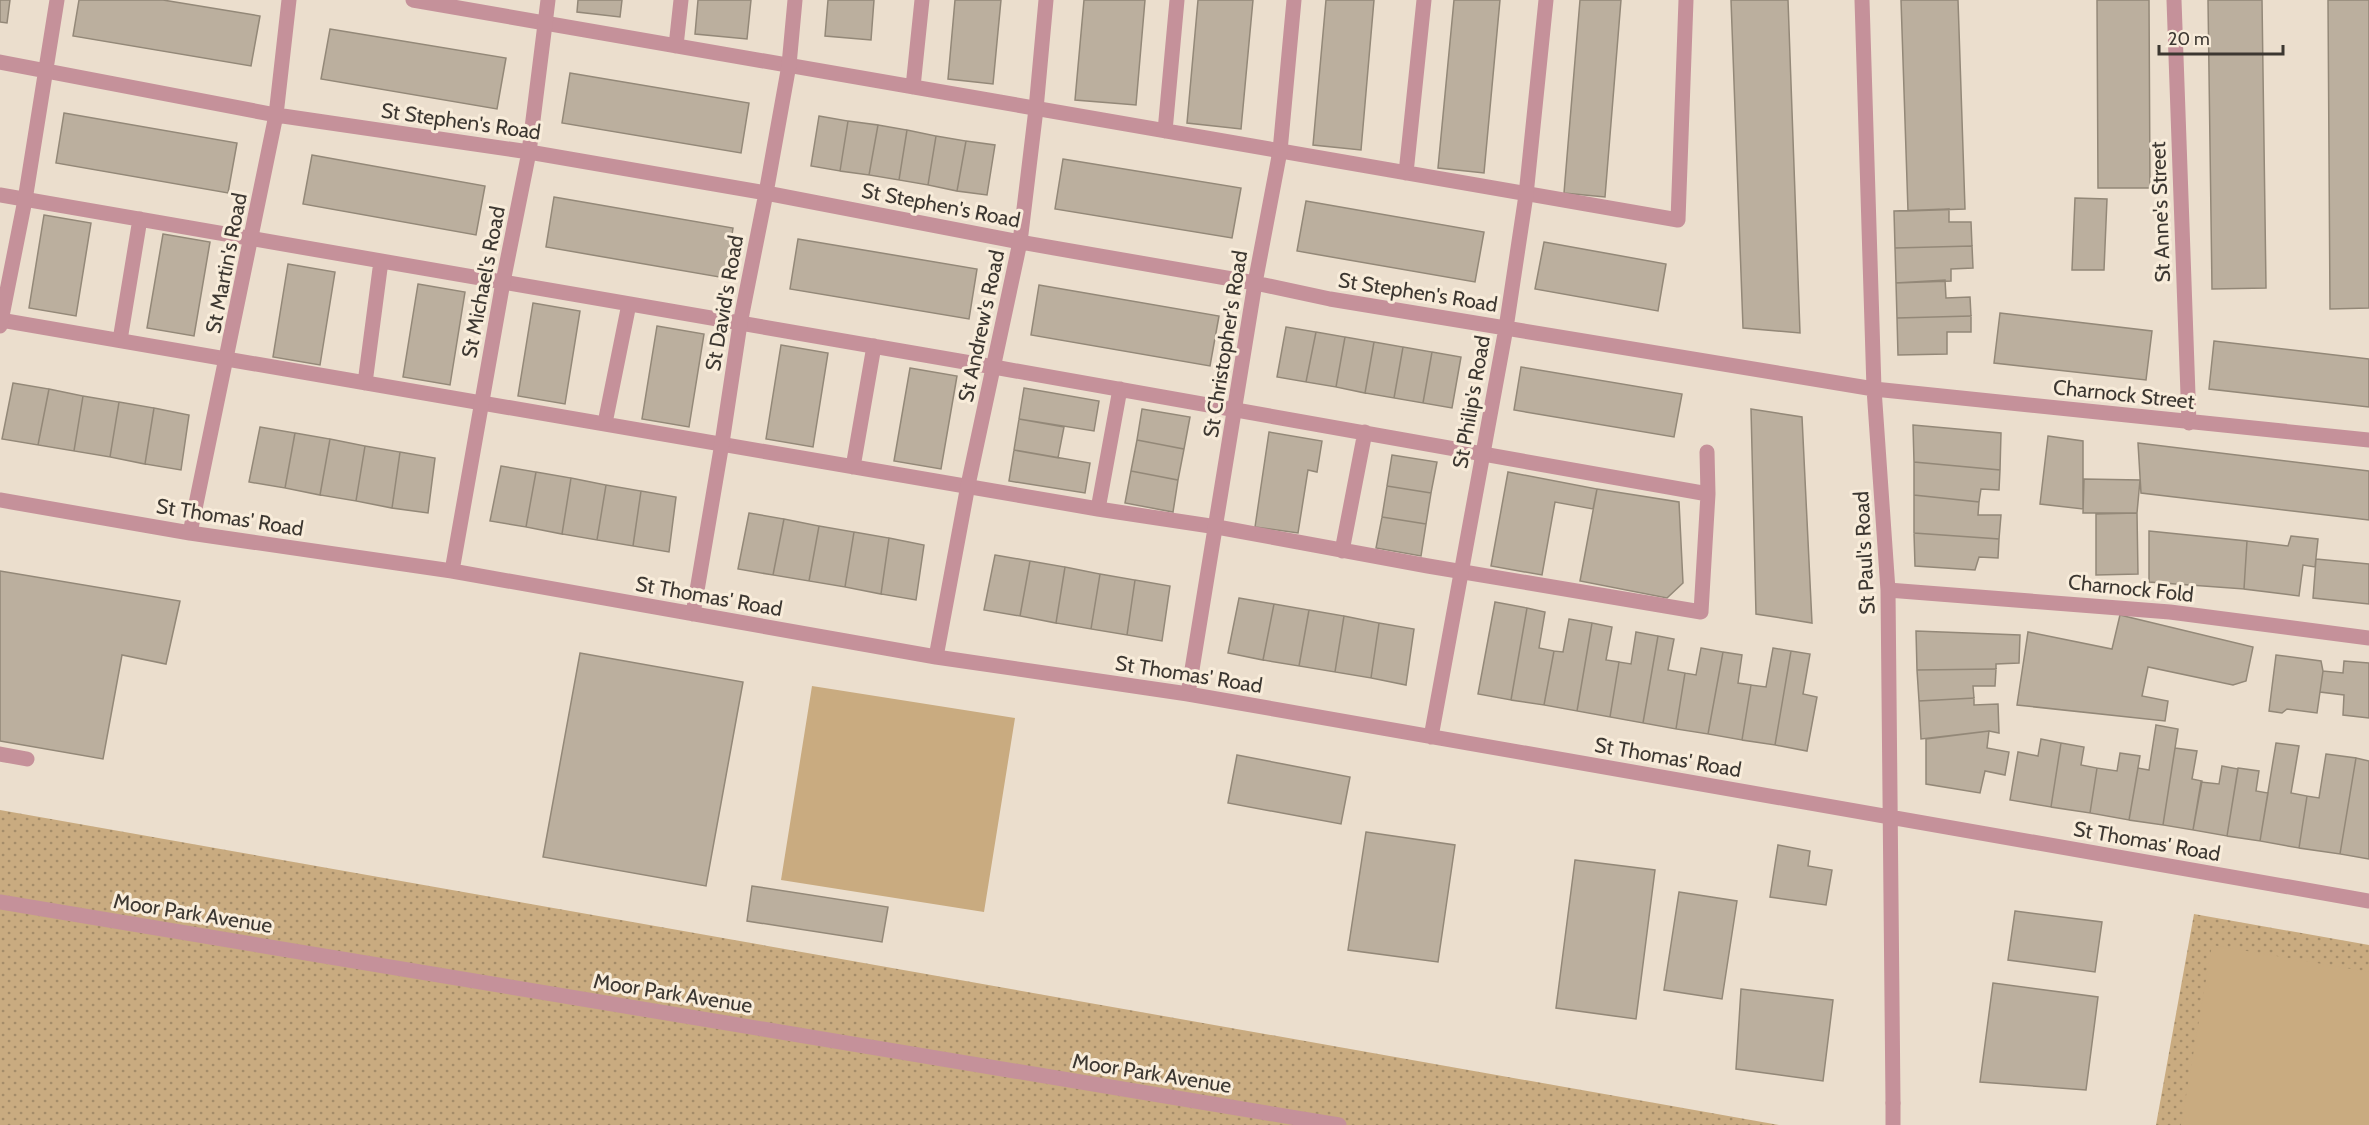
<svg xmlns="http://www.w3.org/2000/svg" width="2369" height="1125" font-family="Cabin,sans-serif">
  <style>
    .park { fill: url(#park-dots) }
    .garden { fill: #c9ab80 }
    .building { fill: #bbaf9e; stroke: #938878; stroke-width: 1.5 }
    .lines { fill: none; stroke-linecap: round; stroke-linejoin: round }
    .lane { stroke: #c5919a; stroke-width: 15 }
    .street { stroke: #c5919a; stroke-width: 15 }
    .labels { text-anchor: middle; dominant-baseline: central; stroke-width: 6; stroke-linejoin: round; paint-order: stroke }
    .street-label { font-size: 21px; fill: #3c3731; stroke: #f8ecda }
  </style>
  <defs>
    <pattern id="park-dots" width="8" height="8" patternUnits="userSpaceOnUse" patternTransform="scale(1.5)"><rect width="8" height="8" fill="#c9ab80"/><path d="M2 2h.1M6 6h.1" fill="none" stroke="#a48c69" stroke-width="1.8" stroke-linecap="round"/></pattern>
  </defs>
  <rect width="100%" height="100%" fill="#ebdecd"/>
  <path class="park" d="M0 810 1779 1125H0Z
    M2194 914 2369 945V1125H2156Z"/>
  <path class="garden" d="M812 686 1015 718 984 912 781 880Z
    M2212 945 2369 972V1125H2181Z"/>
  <path class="building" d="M0 0H10L7 23 0 22Z
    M79 0H163L260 16 251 66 73 36Z
    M578 0H622L620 17 577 12Z
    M698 0H751L747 39 695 34Z
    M828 0H874L871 40 825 36Z
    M955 0H1001L993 84 948 79Z
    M1084 0H1145L1136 105 1075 100Z
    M1198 0H1253L1241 129 1187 123Z
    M1326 0H1374L1361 150 1313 145Z
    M1454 0H1500L1484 173 1438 168Z
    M1580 0H1621L1605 197 1564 193Z
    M1731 0H1788L1800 333 1743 328Z
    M1901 0H1958L1965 209 1908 211Z
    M2097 0H2149L2150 188H2098Z
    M2208 0H2262L2266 288 2212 289Z
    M2328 0H2369V308L2330 309Z
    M330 29 506 58 497 109 321 79Z
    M570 73 749 103 741 153 562 123Z
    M64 113 237 143 228 193 56 163Z
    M819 116 848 121 840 171 811 166Z
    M848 121 878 125 869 175 840 171Z
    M878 125 907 130 899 180 869 175Z
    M907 130 936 136 928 185 899 180Z
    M936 136 966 141 957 191 928 185Z
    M966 141 995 145 987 195 957 191Z
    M312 155 485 186 476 235 303 204Z
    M1063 159 1241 188 1232 238 1055 209Z
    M554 197 733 228 725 278 546 247Z
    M2075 198 2107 199 2104 270H2072Z
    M1306 201 1484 232 1475 282 1297 251Z
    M1949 209V222H1971L1972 246 1895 248 1894 211Z
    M44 215 91 223 76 316 29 308Z
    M163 234 210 242 194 336 147 328Z
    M798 239 977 269 969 319 790 289Z
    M1544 242 1666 264 1658 311 1535 289Z
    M1972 246 1973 268 1951 269V281L1896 283 1895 248Z
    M288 264 335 272 320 365 273 357Z
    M1945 280 1946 298 1970 297 1971 316 1897 318 1896 283Z
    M418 284 465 292 450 385 403 377Z
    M1039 285 1219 316 1210 366 1031 335Z
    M533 303 580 311 565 404 518 396Z
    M2000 313 2152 331 2146 380 1994 363Z
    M1971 316V332H1947V354L1898 355 1897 318Z
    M657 326 704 334 689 427 642 419Z
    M1286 327 1316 332 1306 382 1277 377Z
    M1316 332 1345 337 1336 387 1306 382Z
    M1345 337 1374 342 1365 393 1336 387Z
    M2214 341 2369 359V407L2209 389Z
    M1374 342 1403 347 1394 398 1365 393Z
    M781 345 828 353 813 447 766 439Z
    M1403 347 1432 352 1423 403 1394 398Z
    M1432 352 1461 357 1452 408 1423 403Z
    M1521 367 1682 394 1674 437 1514 410Z
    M910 368 957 376 941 469 894 461Z
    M13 383 49 389 38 445 2 439Z
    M1024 388 1099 401 1094 431 1019 419Z
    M49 389 83 396 74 451 38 445Z
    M83 396 119 402 110 457 74 451Z
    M119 402 154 408 145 464 110 457Z
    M154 408 189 415 181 470 145 464Z
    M1142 409 1190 417 1184 449 1137 440Z
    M1751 409 1802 417 1812 623 1756 614Z
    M1019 419 1064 427 1058 458 1014 450Z
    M1913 425 2001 433 2000 470 1914 462Z
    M260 427 295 433 285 488 249 482Z
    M1269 432 1322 441 1317 472 1308 470 1298 533 1255 527Z
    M295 433 330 439 320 495 285 488Z
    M2048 436 2083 441V509L2040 504Z
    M330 439 365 446 356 501 320 495Z
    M1137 440 1184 449 1178 480 1131 471Z
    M2138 443 2369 471V520L2141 493Z
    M365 446 400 452 392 508 356 501Z
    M1014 450 1090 463 1085 493 1009 481Z
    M400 452 435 458 428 513 392 508Z
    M1392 455 1437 462 1431 493 1387 486Z
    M1914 462 2000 470 1999 490 1981 489 1979 502 1914 495Z
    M501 466 536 472 526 527 490 521Z
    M1131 471 1178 480 1173 512 1125 503Z
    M536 472 571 478 562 534 526 527Z
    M1508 472 1597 489 1593 509 1555 502 1542 575 1491 566Z
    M571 478 606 485 597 540 562 534Z
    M2084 479 2140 480 2137 513H2083Z
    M606 485 641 491 633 546 597 540Z
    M1387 486 1431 493 1426 524 1382 517Z
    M1597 489 1679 502 1683 583 1667 598 1580 581Z
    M641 491 676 497 669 552 633 546Z
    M1914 495 1979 502 1978 515H2001L1999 539 1914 533Z
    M749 513 784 519 773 575 738 569Z
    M2137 513 2138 574 2096 575V514Z
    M1382 517 1426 524 1421 556 1376 548Z
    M784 519 819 526 809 581 773 575Z
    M819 526 854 532 845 587 809 581Z
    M2149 531 2247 541 2244 589 2149 582Z
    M854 532 889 538 881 594 845 587Z
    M1914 533 1999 539 1998 558 1979 557 1975 570 1915 566Z
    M2291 536 2318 539 2315 567 2303 565 2299 596 2244 589 2247 541 2288 546Z
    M889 538 924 545 916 600 881 594Z
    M995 555 1030 561 1020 616 984 610Z
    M2316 559 2369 564V604L2313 598Z
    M1030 561 1065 567 1056 623 1020 616Z
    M1065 567 1100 574 1091 629 1056 623Z
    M0 571 180 601 166 664 122 655 103 759 0 741Z
    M1100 574 1135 580 1127 635 1091 629Z
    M1135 580 1170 586 1162 641 1127 635Z
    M1239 598 1274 604 1263 660 1228 653Z
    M1495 602 1527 608 1511 700 1478 694Z
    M1274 604 1309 610 1299 666 1263 660Z
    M1527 608 1545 612 1539 648 1554 651 1544 705 1511 700Z
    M1309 610 1344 616 1335 672 1299 666Z
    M2120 615 2253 647 2246 681 2233 685 2148 667 2142 696 2168 701 2165 721 2017 705 2028 632 2112 649Z
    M1344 616 1379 623 1371 678 1335 672Z
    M1569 619 1592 623 1577 711 1544 705 1554 651 1563 652Z
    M1379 623 1414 629 1406 685 1371 678Z
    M1592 623 1612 627 1606 660 1619 662 1610 717 1577 711Z
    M1916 631 2020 635 2019 663 1996 664V669L1917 670Z
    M1636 632 1658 636 1643 723 1610 717 1619 662 1631 664Z
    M1658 636 1674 639 1668 670 1685 673 1676 729 1643 723Z
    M1701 648 1723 652 1708 734 1676 729 1685 673 1696 675Z
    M1773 648 1791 651 1775 745 1742 740 1751 685 1766 687Z
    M1791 651 1810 654 1803 694 1817 697 1807 751 1775 745Z
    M1723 652 1742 655 1738 683 1751 685 1742 740 1708 734Z
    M580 653 743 682 706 886 543 857Z
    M2276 655 2321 661 2323 671 2317 713 2287 709 2282 713 2269 711Z
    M2344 661 2369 663V718L2343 715 2344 695 2320 692 2323 671 2343 673Z
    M1996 669 1995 686H1973L1974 698 1919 701 1917 670Z
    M1974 698V705L1998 704 1999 733 1989 731 1921 739 1919 701Z
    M2156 725 2178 729 2163 825 2129 820 2138 768 2149 770Z
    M1989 731 1987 748 2009 752 2005 775 1985 771 1980 793 1926 784V739Z
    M2041 739 2061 743 2051 807 2010 800 2018 752 2038 756Z
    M2061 743 2084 747 2081 765 2097 768 2090 813 2051 807Z
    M2276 743 2299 746 2291 793 2307 796 2299 848 2260 841Z
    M2175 748 2197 751 2192 779 2202 781 2193 830 2163 825Z
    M2120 753 2140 756 2129 820 2090 813 2097 768 2117 771Z
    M2326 754 2356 758 2340 854 2299 848 2307 796 2319 798Z
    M1237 755 1350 777 1341 824 1228 803Z
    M2356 758 2369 761V859L2340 854Z
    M2222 766 2238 769 2227 836 2193 830 2201 782 2219 784Z
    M2238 768 2259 771 2256 791 2268 793 2260 841 2227 836Z
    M1366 832 1455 845 1438 962 1348 950Z
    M1778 845 1810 851 1808 866 1832 870 1826 905 1770 897Z
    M1575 860 1655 870 1636 1019 1556 1008Z
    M752 886 888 907 882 942 747 921Z
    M1679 892 1737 901 1722 999 1664 990Z
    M2015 911 2102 922 2095 972 2008 960Z
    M1993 983 2098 997 2086 1090 1980 1082Z
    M1741 989 1833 1000 1823 1081 1736 1069Z"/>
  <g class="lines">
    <path class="lane" d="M413 0 1678 220 1686 0
      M676 46 681 0
      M913 87 922 0
      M1165 131 1177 0
      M1406 173 1424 0
      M0 195 994 367 1708 494
      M0 320 1098 509 1217 527 1428 566 1701 612 1708 494 1707 452
      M120 340 140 219
      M365 383 381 261
      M605 423 629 304
      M853 467 874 346
      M1098 509 1120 389
      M1342 551 1365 432
      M0 754 27 759
      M0 902 1339 1125
      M1893 1103V1125"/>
    <path class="street" d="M1862 0 1874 389 1888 590 1893 1103
      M2174 0 2189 423
      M0 62 276 115 529 152 766 193 1020 242 1255 283 1330 299 1874 389 2369 440
      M0 326 25 200 57 0
      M0 500 190 533 452 571 936 657 1188 694 2369 901
      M190 533 276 115 289 0
      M452 571 503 282 529 152 548 0
      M1888 590 2170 612 2369 638
      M693 614 722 443 740 324 766 193 789 65 795 0
      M936 657 968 485 1020 242 1036 109 1046 0
      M1188 694 1255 283 1280 151 1294 0
      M1431 737 1506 328 1526 195 1546 0"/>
  </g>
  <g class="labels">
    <g class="street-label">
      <text transform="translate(461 121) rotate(8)">St Stephen's Road</text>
      <text transform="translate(941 205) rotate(11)">St Stephen's Road</text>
      <text transform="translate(2160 212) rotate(-92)">St Anne's Street</text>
      <text transform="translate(226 263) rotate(-79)">St Martin's Road</text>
      <text transform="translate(483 282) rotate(-79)">St Michael's Road</text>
      <text transform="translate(1418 292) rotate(9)">St Stephen's Road</text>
      <text transform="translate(724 303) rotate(-80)">St David's Road</text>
      <text transform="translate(981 326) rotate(-78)">St Andrew's Road</text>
      <text transform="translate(1225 344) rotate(-81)">St Christopher's Road</text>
      <text transform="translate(2124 394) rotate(6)">Charnock Street</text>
      <text transform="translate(1471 402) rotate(-80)">St Philip's Road</text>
      <text transform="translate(230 517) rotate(9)">St Thomas' Road</text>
      <text transform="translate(1864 553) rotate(-93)">St Paul's Road</text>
      <text transform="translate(2131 588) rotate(6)">Charnock Fold</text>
      <text transform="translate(709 596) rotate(10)">St Thomas' Road</text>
      <text transform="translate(1189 674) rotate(9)">St Thomas' Road</text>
      <text transform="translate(1668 757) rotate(10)">St Thomas' Road</text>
      <text transform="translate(2147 841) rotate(10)">St Thomas' Road</text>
      <text transform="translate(193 913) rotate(9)">Moor Park Avenue</text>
      <text transform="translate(673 993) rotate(9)">Moor Park Avenue</text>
      <text transform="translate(1152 1073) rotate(9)">Moor Park Avenue</text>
    </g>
  </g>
  <path d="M2159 45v9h124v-9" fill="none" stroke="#3c3731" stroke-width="3"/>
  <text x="2168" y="45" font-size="18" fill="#3c3731" stroke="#f8ecda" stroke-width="4.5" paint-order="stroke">20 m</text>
</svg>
